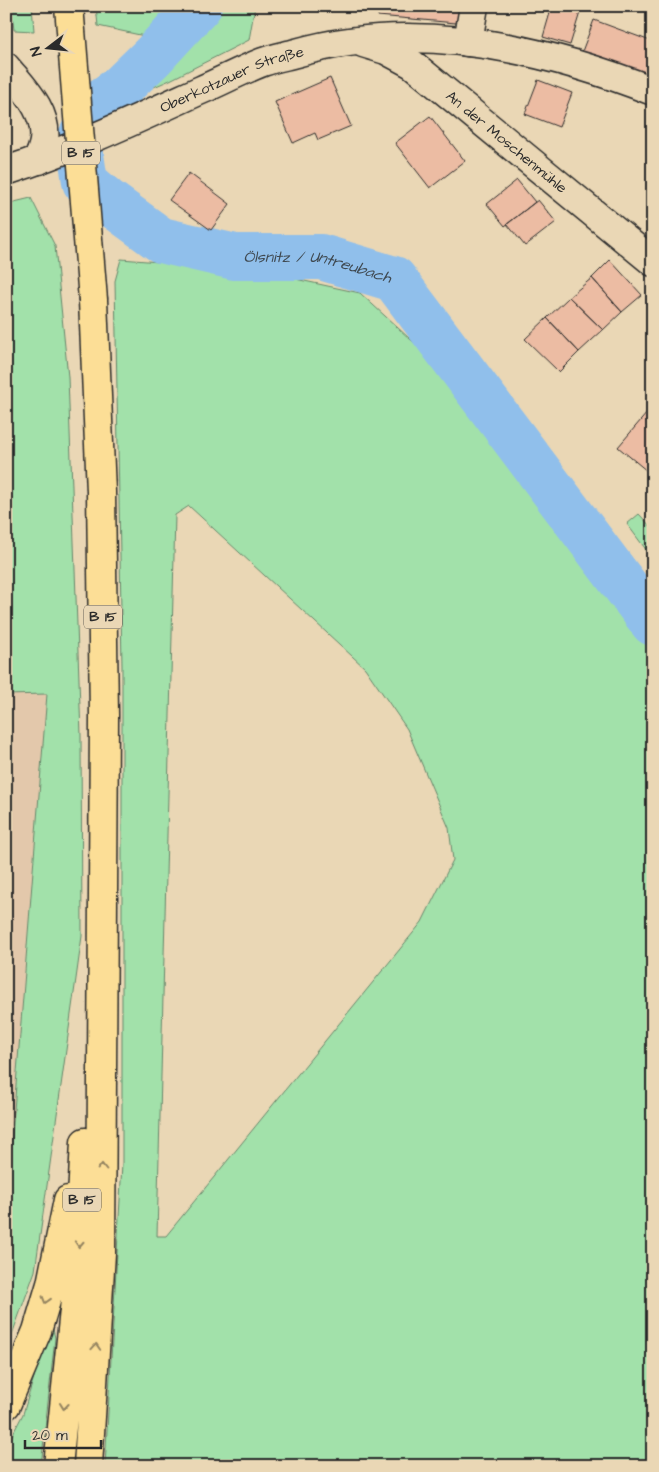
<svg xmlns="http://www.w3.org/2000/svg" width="659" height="1472" font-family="'Architects Daughter',sans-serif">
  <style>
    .built { fill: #e3c8ab }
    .green { fill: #a2e1aa; stroke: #66866a; fill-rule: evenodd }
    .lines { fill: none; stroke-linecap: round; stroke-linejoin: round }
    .river { stroke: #90bfeb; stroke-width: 46 }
    .building { fill: #ecbca3; stroke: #2b2b2b }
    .minor-casing { stroke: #2b2b2b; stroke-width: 31 }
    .highway-casing { stroke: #2b2b2b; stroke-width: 31 }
    .minor { stroke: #ead7b5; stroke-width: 28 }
    .highway { stroke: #fcde96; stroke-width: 28 }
    .highway-bridge-casing { stroke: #2b2b2b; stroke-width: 31; stroke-linecap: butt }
    .highway-bridge { stroke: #fcde96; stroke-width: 28 }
    .oneway { stroke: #948460 }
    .labels { text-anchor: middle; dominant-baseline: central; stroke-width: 4; stroke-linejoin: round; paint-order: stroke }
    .shield { fill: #ead7b5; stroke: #645f54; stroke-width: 1 }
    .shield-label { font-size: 14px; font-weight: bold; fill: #2b2b2b }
    .street-label { font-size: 15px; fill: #2b2b2b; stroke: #ead7b5 }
    .water-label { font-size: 16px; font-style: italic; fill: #3f4951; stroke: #ead7b5 }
  </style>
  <rect width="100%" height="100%" fill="#ead7b5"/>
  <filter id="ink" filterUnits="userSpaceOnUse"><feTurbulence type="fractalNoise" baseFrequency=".02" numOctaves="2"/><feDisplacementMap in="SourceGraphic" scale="10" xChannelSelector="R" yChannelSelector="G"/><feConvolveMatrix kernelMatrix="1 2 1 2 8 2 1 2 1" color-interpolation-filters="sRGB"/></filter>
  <g filter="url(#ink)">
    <path class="built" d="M47 694 6 1211V695Z"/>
    <path class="green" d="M11 6H32L34 31 14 30Z
      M96 6H255L249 40 170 80 108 107 168 41 98 26Z
      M31 198 55 246 68 377 81 735 82 936 35 1271 6 1351V1211L47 694 6 695V204Z
      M121 259 249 269 360 293 435 362 653 651V1466H105L122 1164V666L115 281ZM189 506 365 668 407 729 449 828 453 860 422 922 166 1236H157L175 515Z
      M639 514 653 529V559L627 524Z
      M51 1320 55 1338 41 1466H6V1447L23 1414Z"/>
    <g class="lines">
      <path class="river" id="s1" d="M199 6 153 56 119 89 96 105 79 141 85 182 106 200 161 240 235 257H321L394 279 653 623"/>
    </g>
    <path class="building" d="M379 6H468L467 24 378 16Z
      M552 6H582L570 45 543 37Z
      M594 20 653 42V81L581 54Z
      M330 78 351 126 318 140 315 133 293 143 275 102Z
      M538 80 572 93 559 127 525 114Z
      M430 116 465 161 430 188 395 143Z
      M189 173 230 204 211 230 169 200Z
      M517 180 535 202 505 226 487 204Z
      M538 200 556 222 525 246 507 224Z
      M610 260 642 295 622 312 592 278Z
      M592 278 622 312 603 330 569 297Z
      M569 297 603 330 579 352 547 318Z
      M547 318 579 352 559 372 525 339Z
      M653 406V476L618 447Z"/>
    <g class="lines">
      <defs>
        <g id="minor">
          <path d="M468 42 474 6"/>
          <path id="s2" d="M363 43 386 50 412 64 653 262"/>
          <path d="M6 67C24 89 48 111 44 141 43 148 40 154 39 160"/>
          <path id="s3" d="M6 171C73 149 137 119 201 90 222 81 242 70 263 62 274 58 285 56 296 53 414 19 541 47 653 91"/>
        </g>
        <path id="highway" d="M6 1405 37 1331 51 1284 68 1200
          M58 1466 78 1271 85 1142
          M88 1466 101 1253 104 715 101 492 93 300"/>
      </defs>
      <use href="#minor" class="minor-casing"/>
      <use href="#highway" class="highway-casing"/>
      <use href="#minor" class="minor"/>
      <use href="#highway" class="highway"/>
      <defs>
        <path id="highway-bridge" d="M69 6 93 300"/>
      </defs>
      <use href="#highway-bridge" class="highway-bridge-casing"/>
      <use href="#highway-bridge" class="highway-bridge"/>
    </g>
    <defs><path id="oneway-chevron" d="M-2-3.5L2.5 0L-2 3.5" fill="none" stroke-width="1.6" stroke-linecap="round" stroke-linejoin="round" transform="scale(1.25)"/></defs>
    <g class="oneway">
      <use href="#oneway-chevron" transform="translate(102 1167) rotate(-90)"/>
      <use href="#oneway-chevron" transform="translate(79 1244) rotate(93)"/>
      <use href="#oneway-chevron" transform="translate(46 1300) rotate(107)"/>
      <use href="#oneway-chevron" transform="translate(96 1347) rotate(-86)"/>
      <use href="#oneway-chevron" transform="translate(64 1406) rotate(96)"/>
    </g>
  </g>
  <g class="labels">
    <g class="shield">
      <rect x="62" y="141.5" width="38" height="23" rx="4"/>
      <rect x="84" y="605.5" width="38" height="23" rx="4"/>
      <rect x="63" y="1188.5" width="38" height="23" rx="4"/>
    </g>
    <g class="shield-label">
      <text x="81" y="153">B 15</text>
      <text x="103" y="617">B 15</text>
      <text x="82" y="1200">B 15</text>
    </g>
    <g class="street-label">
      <text stroke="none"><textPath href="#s3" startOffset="244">Oberkotzauer Straße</textPath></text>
      <text stroke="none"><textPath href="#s2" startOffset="176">An der Moschenmühle</textPath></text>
    </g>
    <g class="water-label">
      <text stroke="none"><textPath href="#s1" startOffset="480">Ölsnitz / Untreubach</textPath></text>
    </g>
  </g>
  <rect width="659" height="1472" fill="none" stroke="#ead7b5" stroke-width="25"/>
  <rect x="12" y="12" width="634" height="1447" fill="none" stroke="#2b2b2b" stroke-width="2" filter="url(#ink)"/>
  <g transform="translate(48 48) rotate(254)" stroke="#ead7b5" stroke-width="4" paint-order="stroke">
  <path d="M0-4L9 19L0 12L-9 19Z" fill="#2b2b2b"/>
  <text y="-8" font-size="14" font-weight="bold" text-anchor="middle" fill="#2b2b2b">N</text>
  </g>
  <path d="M25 1440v8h76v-8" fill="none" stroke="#2b2b2b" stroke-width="2.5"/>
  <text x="32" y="1440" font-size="15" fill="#2b2b2b" stroke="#ead7b5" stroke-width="4" paint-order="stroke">20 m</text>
</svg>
